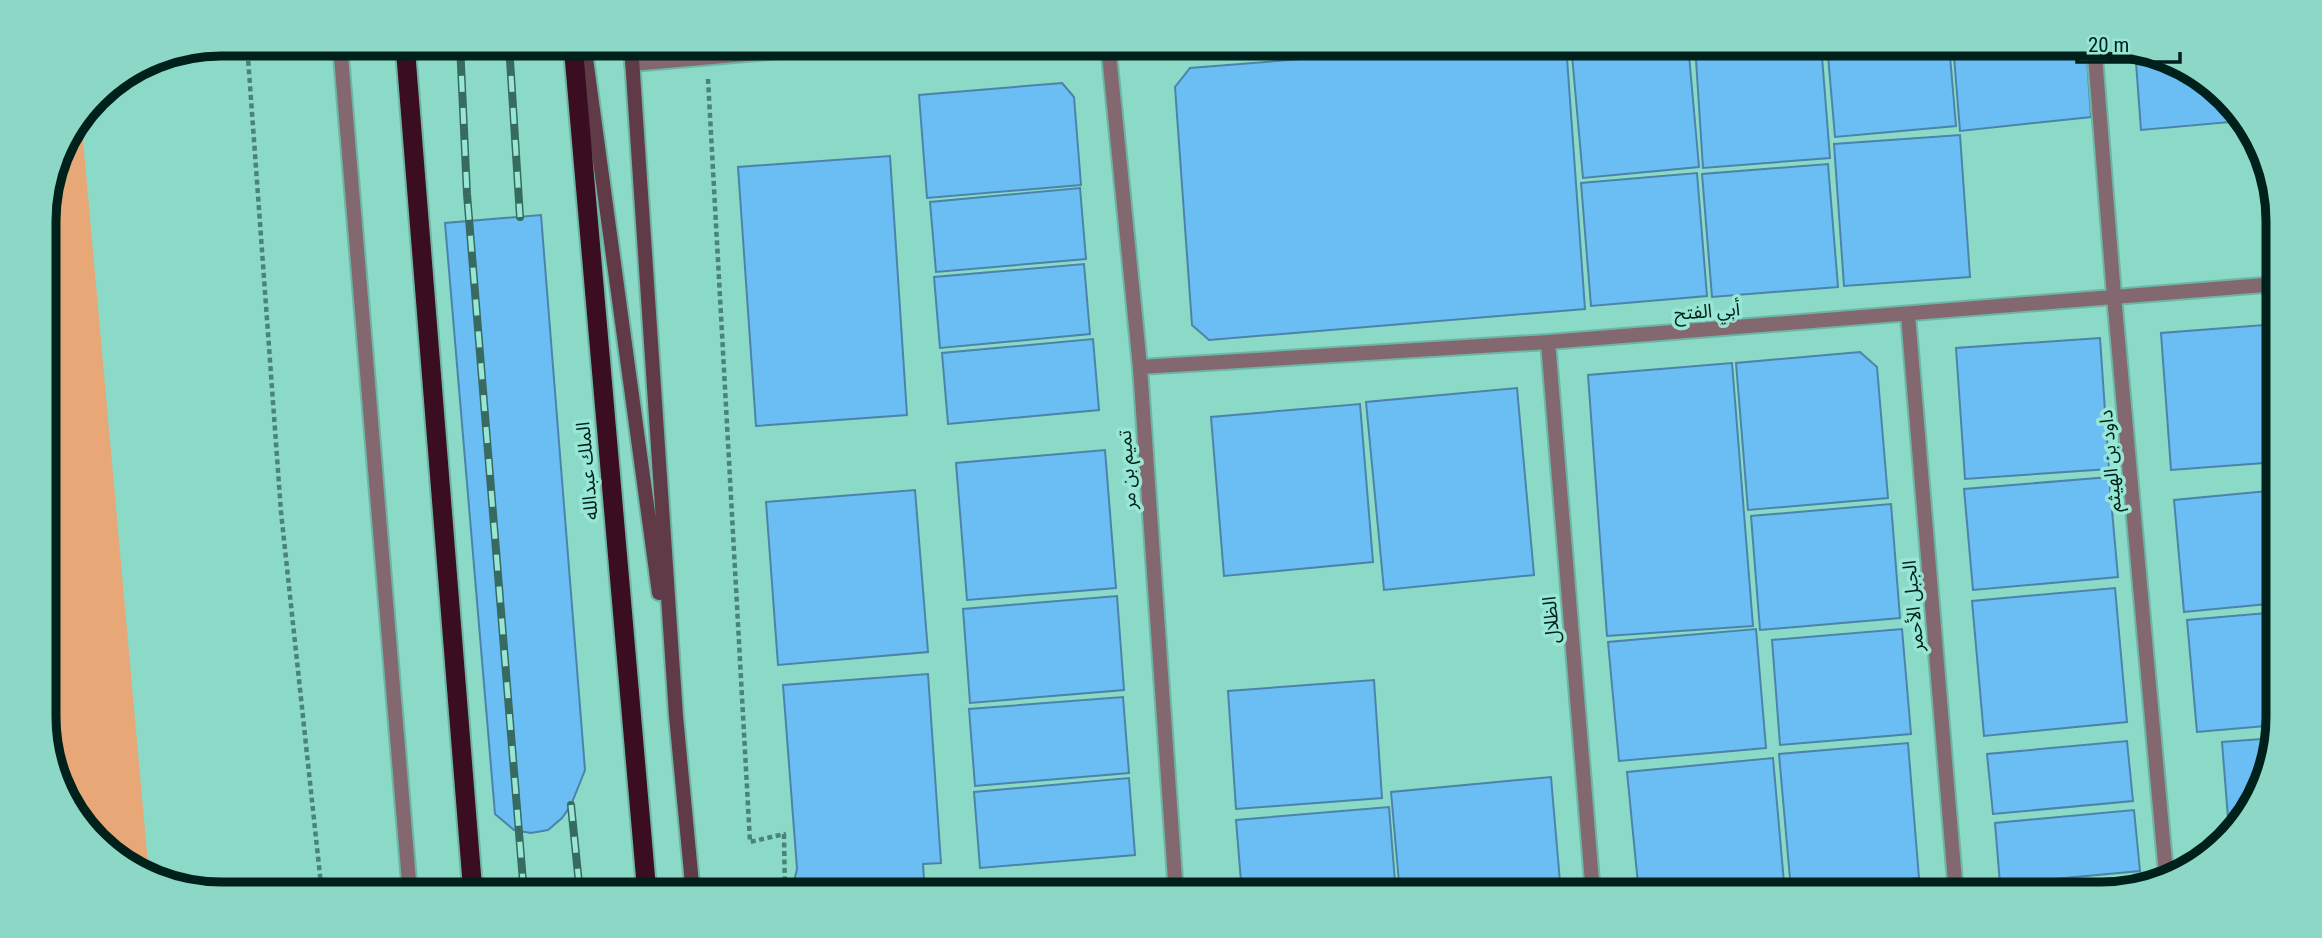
<svg xmlns="http://www.w3.org/2000/svg" width="2322" height="938" font-family="'Roboto Condensed','Noto Sans Arabic',sans-serif">
  <style>
    .green { fill: #e7a776 }
    .building { fill: #6abef3; stroke: #4b84a8; stroke-width: 2 }
    .lines { fill: none; stroke-linecap: round; stroke-linejoin: round }
    .minor-casing { stroke: #6fb5a5; stroke-width: 18 }
    .tertiary-casing { stroke: #6fb5a5; stroke-width: 18 }
    .secondary-casing { stroke: #6fb5a5; stroke-width: 18 }
    .trunk-casing { stroke: #6fb5a5; stroke-width: 23 }
    .path { stroke: #4a8377; stroke-width: 4.5; stroke-dasharray: 5 3.5; stroke-linecap: butt }
    .minor { stroke: #836870; stroke-width: 14 }
    .tertiary { stroke: #836870; stroke-width: 14 }
    .secondary { stroke: #603b47; stroke-width: 14 }
    .trunk { stroke: #3a0e20; stroke-width: 19 }
    .rail-casing { stroke: #376b60; stroke-width: 8 }
    .rail { stroke: #98e7d5; stroke-width: 5; stroke-dasharray: 16; stroke-linecap: butt }
    .labels { text-anchor: middle; dominant-baseline: central; stroke-width: 7; stroke-linejoin: round; paint-order: stroke }
    .street-label { font-size: 19px; fill: #00211b; stroke: #98e7d5 }
    .rim { fill: none; stroke: #00211b; stroke-width: 9 }
  </style>
  <rect width="100%" height="100%" fill="#8bdac8"/>
  <path class="green" d="M81 118 149 875 88 833 47 751 44 209 62 142Z"/>
  <path class="building" d="M1491 44H1566L1585 309 1209 340 1192 325 1175 87 1190 68Z
    M1571 44H1688L1699 167 1583 178Z
    M1695 44H1821L1830 158 1703 168Z
    M1827 44H1949L1956 126 1835 137Z
    M1953 44H2086L2091 117 1960 131Z
    M2135 49 2158 53 2234 105 2242 121 2141 130Z
    M1062 83 1074 97 1081 185 927 198 919 95Z
    M1960 135 1970 277 1844 286 1834 144Z
    M890 156 907 415 756 426 738 167Z
    M1828 164 1838 287 1712 297 1702 174Z
    M1697 173 1707 296 1591 306 1581 183Z
    M1080 188 1086 259 936 272 930 202Z
    M541 215 585 770 571 805 562 818 548 830 531 833 514 830 495 814 445 223Z
    M1084 264 1090 334 940 348 934 277Z
    M2277 324V462L2171 470 2161 333Z
    M2100 338 2109 469 1965 479 1956 348Z
    M1093 339 1099 410 948 424 942 353Z
    M1860 352 1877 367 1888 498 1748 510 1736 363Z
    M1732 363 1753 626 1607 636 1588 375Z
    M1517 388 1534 575 1384 590 1366 402Z
    M1360 404 1373 562 1224 576 1211 417Z
    M1105 450 1116 588 967 600 956 463Z
    M2109 477 2118 577 1973 590 1964 489Z
    M915 490 928 652 778 665 766 502Z
    M2278 490V603L2184 612 2174 500Z
    M1891 504 1900 618 1760 630 1751 516Z
    M2115 588 2127 722 1984 736 1972 601Z
    M1117 596 1124 690 970 703 963 609Z
    M2278 612 2277 725 2197 732 2187 620Z
    M1756 629 1766 748 1619 761 1608 642Z
    M1902 629 1911 734 1780 745 1772 640Z
    M928 674 941 863 923 864 925 894H791L797 869 783 685Z
    M1374 680 1382 798 1236 809 1228 691Z
    M1123 697 1129 773 975 786 969 709Z
    M2275 738 2269 774 2229 830 2222 742Z
    M2127 741 2133 801 1993 814 1987 754Z
    M1908 743 1919 878 1791 890 1779 754Z
    M1773 758 1785 894H1639L1627 772Z
    M1551 777 1561 894H1400L1391 792Z
    M1129 778 1135 855 980 868 974 792Z
    M1389 807 1396 894H1242L1236 820Z
    M2134 810 2140 871 2000 884 1995 823Z
    M2139 877V884L2112 894H1999V890Z
    M1917 888V894H1844Z"/>
  <g class="lines">
    <defs>
      <path id="minor" d="M1108 44 1140 367 1176 894
        M2094 44 2114 296 2166 874
        M632 64 860 44
        M1908 315 1956 894
        M1548 342 1593 894
        M1140 367 1548 342 2277 284"/>
      <path id="tertiary" d="M340 44 410 894"/>
      <path id="secondary" d="M584 44 659 593
        M631 44 676 716 693 894"/>
      <path id="trunk" d="M405 44 473 894
        M573 44 647 894"/>
    </defs>
    <use href="#minor" class="minor-casing"/>
    <use href="#tertiary" class="tertiary-casing"/>
    <use href="#secondary" class="secondary-casing"/>
    <use href="#trunk" class="trunk-casing"/>
    <path class="path" d="M247 44 281 512 322 894
      M708 79 750 842 784 834 785 894"/>
    <use href="#minor" class="minor"/>
    <use href="#tertiary" class="tertiary"/>
    <use href="#secondary" class="secondary"/>
    <use href="#trunk" class="trunk"/>
    <defs>
      <path id="rail" d="M460 44 467 194 524 894
        M509 44 520 217
        M571 805 580 894"/>
    </defs>
    <use href="#rail" class="rail-casing"/>
    <use href="#rail" class="rail"/>
  </g>
  <g class="labels">
    <g class="street-label">
      <text transform="translate(1707 311) rotate(-4)">أبي الفتح</text>
      <text transform="translate(2110 461) rotate(-95)">داود بن الهيثم</text>
      <text transform="translate(1127 470) rotate(-94)">تميم بن مر</text>
      <text transform="translate(587 471) rotate(-95)">الملك عبدالله</text>
      <text transform="translate(1913 606) rotate(-95)">الجبل الأحمر</text>
      <text transform="translate(1551 620) rotate(-95)">الظلال</text>
    </g>
  </g>
  <path d="M0 0H2322V938H0ZM221 56H2101A165 165 0 0 1 2266 221V717A165 165 0 0 1 2101 882H221A165 165 0 0 1 56 717V221A165 165 0 0 1 221 56Z" fill="#8cd7c6" fill-rule="evenodd"/>
  <path class="rim" d="M221 56H2101A165 165 0 0 1 2266 221V717A165 165 0 0 1 2101 882H221A165 165 0 0 1 56 717V221A165 165 0 0 1 221 56Z"/>
  <path d="M2077 52v10h103v-10" fill="none" stroke="#00211b" stroke-width="3.5"/>
  <text x="2088" y="52" font-size="21" fill="#00211b" stroke="#98e7d5" stroke-width="5" paint-order="stroke">20 m</text>
</svg>
